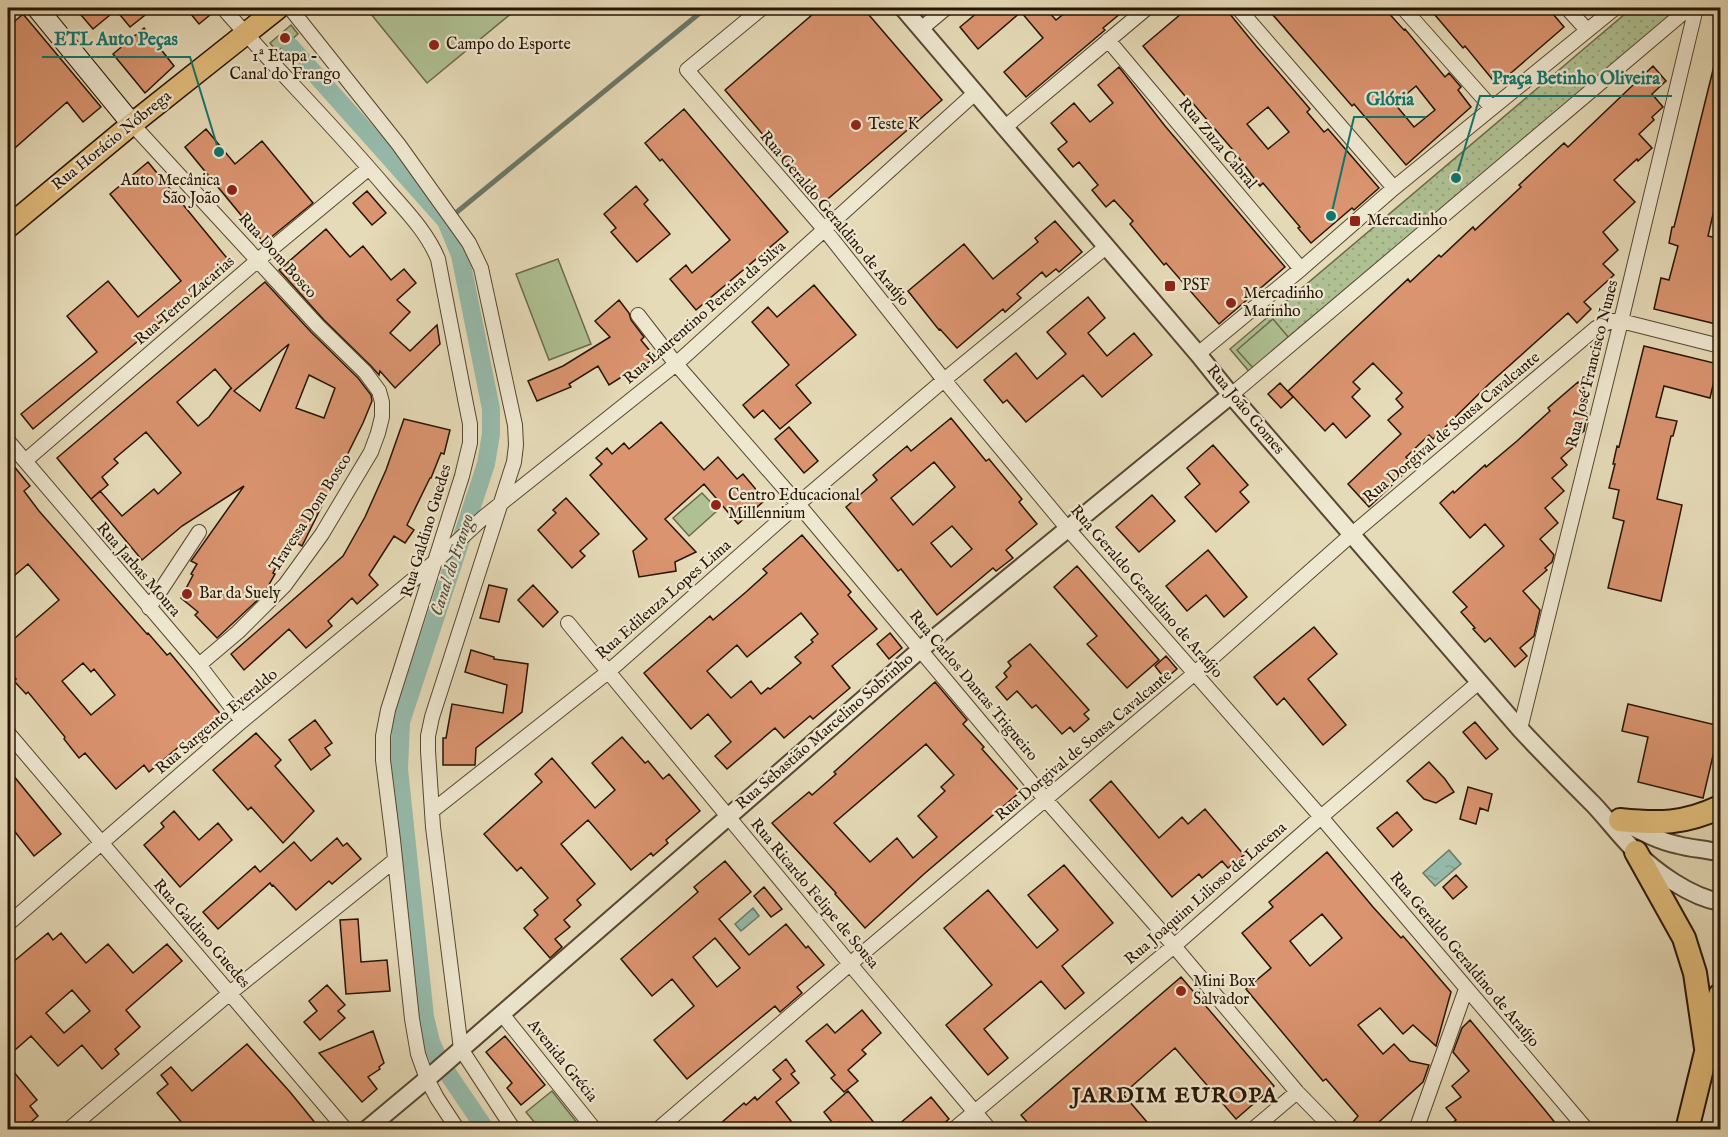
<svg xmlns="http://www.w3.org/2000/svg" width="1728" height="1137" font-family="'IM FELL English',serif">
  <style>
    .grass { fill: url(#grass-tufts); stroke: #6b6a4b; stroke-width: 1.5 }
    .park { fill: url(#park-dots); stroke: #6b6a4b; stroke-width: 1.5 }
    .garden { fill: #afc193; stroke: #6b6a4b; stroke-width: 1.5 }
    .water { fill: url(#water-ripples); stroke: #6a7868; stroke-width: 1.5 }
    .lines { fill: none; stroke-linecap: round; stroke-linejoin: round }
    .stream { stroke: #6a7868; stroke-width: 5 }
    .canal { stroke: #96bbac; stroke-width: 18 }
    .building { fill: #da946f; stroke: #271403; stroke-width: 1.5; fill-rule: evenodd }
    .minor-casing { stroke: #574630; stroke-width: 16 }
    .tertiary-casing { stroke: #574630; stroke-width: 20 }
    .secondary-casing { stroke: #271403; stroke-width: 22 }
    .primary-casing { stroke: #271403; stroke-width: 24 }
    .trunk-casing { stroke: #271403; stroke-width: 26 }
    .minor { stroke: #efe8d1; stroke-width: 14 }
    .tertiary { stroke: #efe8d1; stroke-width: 16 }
    .secondary { stroke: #efe8d1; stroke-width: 20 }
    .primary { stroke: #e3be7c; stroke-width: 21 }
    .trunk { stroke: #e3be7c; stroke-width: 22 }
    .poi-dot { fill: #8f2418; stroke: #efe8d1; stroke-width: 2 }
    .labels { text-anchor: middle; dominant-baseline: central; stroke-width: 4.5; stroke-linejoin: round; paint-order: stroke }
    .poi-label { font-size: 16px; fill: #271403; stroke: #efe8d1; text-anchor: start }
    .street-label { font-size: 16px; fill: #271403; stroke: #efe8d1 }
    .water-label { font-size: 18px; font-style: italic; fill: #4e4e3e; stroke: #efe8d1 }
    .district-label { font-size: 22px; font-weight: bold; letter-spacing: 1.5px; fill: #271403; stroke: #efe8d1 }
    .leader { fill: none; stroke: #0f766e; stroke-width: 2 }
    .callout-dot { fill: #0f766e; stroke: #efe8d1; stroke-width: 2 }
    .callout-label { font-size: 18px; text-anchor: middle; font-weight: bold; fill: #0f766e; stroke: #efe8d1; stroke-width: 4.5; stroke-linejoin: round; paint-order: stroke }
  </style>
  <defs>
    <pattern id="grass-tufts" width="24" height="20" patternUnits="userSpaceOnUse" patternTransform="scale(1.5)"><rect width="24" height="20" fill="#afc193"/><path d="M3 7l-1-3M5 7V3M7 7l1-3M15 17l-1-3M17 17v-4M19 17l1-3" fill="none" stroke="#97a57d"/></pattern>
    <pattern id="park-dots" width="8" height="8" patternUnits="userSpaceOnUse" patternTransform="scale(1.5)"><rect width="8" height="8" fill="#afc193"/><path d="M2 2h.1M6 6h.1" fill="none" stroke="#97a57d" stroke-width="1.8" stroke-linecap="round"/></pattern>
    <pattern id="water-ripples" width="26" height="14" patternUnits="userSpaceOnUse" patternTransform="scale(1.5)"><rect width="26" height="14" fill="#96bbac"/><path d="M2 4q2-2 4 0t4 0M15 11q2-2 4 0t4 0" fill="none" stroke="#81a092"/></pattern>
  </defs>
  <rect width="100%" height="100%" fill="#e6dbb8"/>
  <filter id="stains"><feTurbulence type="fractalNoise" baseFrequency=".00333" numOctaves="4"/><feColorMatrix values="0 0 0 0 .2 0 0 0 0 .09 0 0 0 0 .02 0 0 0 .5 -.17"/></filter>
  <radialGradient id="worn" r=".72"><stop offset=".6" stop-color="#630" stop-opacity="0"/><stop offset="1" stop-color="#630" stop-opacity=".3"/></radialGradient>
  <path class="grass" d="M291 25 298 34 277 52 270 43Z"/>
  <path class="park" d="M1632 8H1680L1252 375 1230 349Z"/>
  <path class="garden" d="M366 8H518L427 83Z
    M558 259 591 344 549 360 516 274Z
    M1273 319 1289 338 1253 368 1237 350Z
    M702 493 718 510 689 536 673 518Z
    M552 1091 582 1129H540L526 1112Z"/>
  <path class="water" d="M1449 850 1461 864 1435 886 1423 873Z
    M753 908 759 916 741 931 735 924Z"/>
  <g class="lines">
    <path class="stream" d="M452 216 706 8"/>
    <path class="canal" d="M290 46 446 221 460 255 491 409V434L486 464 401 722 399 769 425 1017 431 1042 440 1062 486 1130"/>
  </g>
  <path class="building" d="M75 8H154L130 27 116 10 93 29Z
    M186 8H204L210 15 199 24Z
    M820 8H863L942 100 822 204 725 90Z
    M983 8H1045L1056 20 1071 8H1127L1103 28 1105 30 1026 97 1004 72 1043 38 1021 12 978 49 960 27Z
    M1188 8H1225L1256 46 1310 109 1307 112 1324 132 1328 129 1379 188 1354 210 1352 208 1311 243 1298 228 1300 227 1263 183 1260 186 1233 150 1191 101 1190 102 1143 46ZM1268 107 1289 132 1268 149 1247 124Z
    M1282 8H1384L1404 30 1405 29 1445 77 1449 73 1461 87 1458 90 1471 107 1406 165 1354 104 1352 106 1273 15ZM1416 86 1435 110 1414 127 1395 104Z
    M1429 8H1548L1564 27 1497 85 1465 46 1463 48Z
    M23 14 101 107 83 122 67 102 8 154V27Z
    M144 28 174 66 145 93 113 54Z
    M1715 62 1720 63V208L1715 206 1708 236 1720 239 1718 256H1720V325L1654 309 1661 278 1669 280 1678 246 1669 243 1672 227H1674Z
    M1653 66 1666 81 1652 94 1663 107 1652 117 1654 120 1639 134 1652 148 1638 161 1637 159 1614 180 1635 202 1603 232 1618 250 1603 264 1614 275 1584 302 1591 309 1577 323 1568 313 1490 383 1433 439 1429 435 1406 457 1413 465 1369 507 1348 484 1401 434 1388 420 1403 407 1396 399 1402 393 1373 363 1353 382 1360 389 1352 397 1370 416 1346 438 1333 423 1325 431 1288 391 1408 279 1410 282 1439 255 1441 257 1473 227 1475 230 1521 187 1519 185 1533 172 1564 143 1568 147Z
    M1119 67 1165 126 1285 267 1219 324 1166 263 1164 265 1130 224 1133 221 1114 200 1106 207 1092 190 1098 185 1079 162 1073 167 1058 149 1067 142 1051 123 1074 103 1090 122 1113 103 1098 85Z
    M684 109 788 232 696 310 670 279 686 265 692 273 730 240 662 159 660 161 645 143Z
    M206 129 235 164 262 141 313 203 264 243 185 147Z
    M148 162 231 263 33 429 21 414 97 352 67 316 108 281 138 317 181 281 110 194Z
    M636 186 648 200 644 204 670 234 637 262 611 232 616 228 604 214Z
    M367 191 386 213 372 225 353 203Z
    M1055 221 1082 252 1059 272 1056 269 1046 277 1042 272 1017 294 1021 298 1005 312 1003 309 957 348 940 329 939 330 908 291 964 244 993 279 1038 242 1035 238Z
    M326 229 350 257 363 246 391 280 404 269 416 283 397 300 410 312 390 333 410 351 437 325 440 344 395 388 380 371 379 375 371 366 324 320 279 270Z
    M265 282 311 332 358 378 371 395 372 401 363 423 302 546 291 540 273 573 275 574 263 595 217 638 195 615 198 612 181 598 193 575 191 574 197 564 191 561 244 486 182 526 142 560 91 499 100 491 122 516 154 489 158 494 181 473 146 432 114 459 118 463 102 477 108 485 91 499 57 458ZM289 344 260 411 234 391ZM215 369 232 389 231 388 209 417 198 426 177 402ZM309 375 335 388 324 418 296 408Z
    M814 285 856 335 796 385 811 403 780 429 763 410 754 418 743 405 789 365 752 322 768 307 777 317Z
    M1088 297 1105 318 1088 333 1107 356 1134 333 1152 355 1102 397 1083 375 1026 422 1007 400 1003 403 984 380 1016 353 1037 379 1066 354 1047 332Z
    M619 300 629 313 631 320 644 337 641 340 655 357 627 381 623 376 609 385 598 366 569 384 571 387 537 401 528 381 563 366 610 337 595 321Z
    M1644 346 1718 364 1710 398 1664 386 1656 417 1677 421 1673 436H1671L1657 499 1682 505 1661 601 1608 588 1624 521 1613 518 1619 490 1609 488 1615 464H1613L1617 446 1619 447Z
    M1578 382 1590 395 1578 405 1587 414 1584 431 1573 440 1577 444 1561 458 1567 465 1552 478 1564 491 1545 508 1558 523 1540 539 1554 555 1552 562 1545 568 1547 570 1523 591 1540 610 1534 636 1520 648 1527 656 1515 667 1490 638 1485 642 1473 629 1475 628 1461 612 1467 607 1453 592 1504 546 1485 524 1470 538 1440 503 1453 491 1454 493 1485 465 1486 467 1517 441 1550 411 1548 408Z
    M1280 383 1293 397 1281 408 1268 394Z
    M951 418 986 461 989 459 1022 499 1019 502 1037 524 1006 550 1013 558 996 571 993 568 937 615 901 569 898 571 846 507 877 480 873 475 888 462 907 446 911 451ZM934 462 955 487 913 525 891 498ZM952 526 972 549 951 567 931 543Z
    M404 419 450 430 444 454 441 453 431 478H430L407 525 414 530 405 543 394 536 369 575 378 585 357 604 352 598 328 621 332 626 306 648 289 629 244 670 231 654 343 556 365 517 386 470Z
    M661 422 704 470 718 457 737 479 743 474 765 500 738 524 704 484 665 519 696 552 675 562 676 571 639 577 633 551 647 539 590 475 602 464 596 458 607 448 612 454 624 443 629 449Z
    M789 427 818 461 804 473 775 439Z
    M1213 445 1248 485 1240 492 1249 502 1216 532 1185 497 1200 484 1187 468Z
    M8 459 30 486 24 491 39 511 147 634 148 633 167 655 170 653 223 717 184 748 181 745 149 772 144 765 116 789 85 753 79 758 64 739 65 737 28 692 26 694 14 681 16 679 8 669V644L59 600 28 564 8 581ZM83 663 91 672 94 669 115 695 91 715 62 681Z
    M1152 495 1175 521 1139 552 1116 527Z
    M566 498 599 534 580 551 585 556 572 568 538 530 556 513 553 510Z
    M802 535 851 592 848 595 877 629 832 666 850 688 813 719 810 716 784 738 775 728 727 769 715 756 731 742 708 714 691 729 644 673 710 616 713 620 746 592 767 573 763 569ZM801 613 818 634 811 640 813 642 795 657 801 663 770 689 768 688 761 694 751 681 731 698 707 671 737 645 747 657Z
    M1208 550 1247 597 1224 617 1206 595 1187 611 1166 586Z
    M1077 566 1159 660 1127 688 1087 644 1097 636 1054 587Z
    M489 585 507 589 499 622 480 618Z
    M533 585 558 612 543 627 518 600Z
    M1314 627 1337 654 1308 679 1346 725 1323 745 1284 698 1277 705 1254 677Z
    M890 633 902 648 889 659 877 644Z
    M1030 644 1089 710 1084 714 1089 719 1074 732 1070 727 1062 734 1036 705 1032 708 1017 691 1007 700 996 687 1007 677 1004 673 1011 666 1008 662Z
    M471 650 494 657V659L528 664 522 712 476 748 475 765H443V738H446L452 704 503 713 507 685 465 672Z
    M1166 656 1177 669 1165 679 1155 666Z
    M935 682 967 720 963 724 984 747 982 749 1020 792 924 874 865 928 835 894 836 893 772 823 809 792 812 795 836 774 834 772 854 754ZM926 744 954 775 941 787 945 791 918 816 937 837 913 858 897 838 870 862 834 823Z
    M1628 704 1720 726 1703 798 1638 782 1648 737 1622 731Z
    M315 720 332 743 325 748 330 755 311 770 289 740Z
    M1475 722 1498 749 1486 759 1463 732Z
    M256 733 281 760 275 766 314 811 283 843 251 807 248 810 213 770Z
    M622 737 645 763 648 761 663 779 669 774 700 811 666 840 668 843 653 856 651 853 631 870 588 820 561 844 595 884 577 900 581 905 564 920 570 927 555 939 562 947 550 958 524 928 538 915 534 910 548 898 521 867 517 871 484 834 542 782 535 774 552 758 595 808 615 790 592 763Z
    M1429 762 1445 779 1454 792 1436 803 1424 799 1407 781Z
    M8 769 61 834 34 856 8 823Z
    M1111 781 1159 838 1182 817 1188 824 1205 809 1244 855 1228 868 1222 861 1202 878 1199 874 1172 897 1090 800Z
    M1468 787 1492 794 1488 811 1480 808 1476 824 1460 819Z
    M174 811 199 840 218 823 232 840 180 887 144 845 164 827 161 823Z
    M1397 812 1412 830 1393 847 1377 828Z
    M337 838 343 846 347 843 361 859 332 884 329 881 296 910 273 885 272 886 270 883 218 929 203 912 255 866 260 872 294 842 311 861Z
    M1327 852 1373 907 1401 938 1403 936 1451 992 1436 1046 1413 1025 1403 1034 1380 1008 1358 1025 1383 1054 1394 1044 1410 1061 1429 1065 1423 1082 1370 1130H1360L1353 1122 1358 1116 1326 1079 1323 1081 1246 989 1271 968 1242 933 1273 907 1269 902ZM1322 914 1342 938 1310 966 1290 941Z
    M725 861 751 892 719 919 749 955 786 924 806 948 808 946 824 965 797 987 802 993 780 1012 775 1006 687 1079 654 1040 694 1006 672 979 652 996 621 959 698 892 694 887ZM715 938 740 968 717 987 693 957Z
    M1064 865 1113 923 1062 966 1084 993 1065 1009 1041 981 984 1029 1008 1058 988 1075 946 1025 992 985 944 928 988 890 1037 948 1058 930 1028 895Z
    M1456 875 1467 887 1453 899 1443 887Z
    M764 887 782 909 771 917 754 896Z
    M358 919 361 962 387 960 390 991 346 994 340 920Z
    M48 933 53 940 61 933 86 963 108 944 133 973 167 944 182 961 126 1010 140 1027 115 1049 119 1054 102 1069 82 1045 58 1066 31 1036 8 1056V966ZM72 990 90 1011 64 1033 46 1013Z
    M1181 977 1274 1086 1236 1119 1175 1048 1123 1094 1147 1122 1139 1130H1034L1021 1115Z
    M327 985 345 1005 338 1011 345 1018 320 1040 304 1022 317 1011 309 1001Z
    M862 1010 881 1033 862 1050 866 1054 848 1070 858 1081 844 1092 831 1078 835 1075 806 1041 827 1024 835 1033Z
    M1470 1020 1544 1109 1561 1130H1444L1456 1120 1446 1108 1461 1097 1452 1086 1469 1071 1453 1052 1462 1028Z
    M373 1031 384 1063 379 1067 380 1069 368 1077 377 1089 362 1102 319 1053Z
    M505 1036 545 1085 521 1105 507 1088 512 1083 486 1052Z
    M247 1044 290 1092 321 1130H188L157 1093 168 1084 161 1075 171 1067 192 1091Z
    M786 1059 795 1071 791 1074 799 1083 776 1102 798 1130H713L744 1103 746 1105 755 1097 757 1100 781 1079 773 1070Z
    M8 1065 37 1100 30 1106 38 1116 22 1130H8Z
    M848 1091 880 1130H846L839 1122 835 1126 824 1112Z
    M931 1097 949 1119 936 1130H892Z"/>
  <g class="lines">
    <defs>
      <path id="minor" d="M223 8C276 69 334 126 387 189 406 211 427 232 438 259L466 404 470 424V443L462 476 388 710 383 736V760L393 840 412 1019 418 1054 427 1079 437 1098 458 1130
        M290 8 399 145 469 243 481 268 515 425 516 445 514 462 432 717 428 736V751L433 827 461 1049 514 1130
        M762 8 687 70 825 230 944 380 1068 529 1321 817 1587 1130
        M1238 8 1394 188
        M1403 8 1492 108
        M1567 8 1587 30
        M921 29 946 8
        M1108 40 1301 269
        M132 124 318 326 365 372 379 391 382 402V417L378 433 371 452 322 534 285 585 238 632 199 665
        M1004 128 1147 8
        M638 315 676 364 798 504 1046 800 1174 946 1297 1092 1334 1130
        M1198 354 1301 269 1394 188 1615 8
        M1231 395 1689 8
        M8 441 199 665 242 721
        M25 461 258 260 369 168
        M149 608 199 532
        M568 623 850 964 990 1130
        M1520 729 1621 321 1696 8
        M8 733 346 1130
        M432 811 608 672 798 504 944 380 1106 247
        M8 924 242 721 437 560 484 517 676 364 975 93
        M502 1014 595 1130
        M68 1130 230 993 395 860
        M657 1130 850 964 1195 673 1351 535 1596 328 1611 321H1621L1720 346
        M953 1130 1174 946 1321 817 1479 682
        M1252 1130 1297 1092
        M1416 1130 1466 989"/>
      <path id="tertiary" d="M903 8 1198 354 1231 395 1520 729C1544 755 1569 780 1594 805 1608 820 1620 836 1634 850 1655 872 1691 897 1720 902
        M1625 823C1642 832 1659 841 1678 845 1692 849 1707 849 1720 853
        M366 1130 427 1079 921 649 1231 395"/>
      <path id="secondary" d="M37 8 132 124"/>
      <path id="primary" d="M8 227 132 124 278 8"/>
      <path id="trunk" d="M1620 820C1659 824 1684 824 1720 807
        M1636 852 1684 938 1695 973 1706 1048
        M1687 1130 1720 995"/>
    </defs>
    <use href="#minor" class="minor-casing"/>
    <use href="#tertiary" class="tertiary-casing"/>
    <use href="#secondary" class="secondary-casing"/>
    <use href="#primary" class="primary-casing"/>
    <use href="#trunk" class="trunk-casing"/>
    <use href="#minor" class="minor"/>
    <use href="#tertiary" class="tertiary"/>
    <use href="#secondary" class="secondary"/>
    <use href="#primary" class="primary"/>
    <use href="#trunk" class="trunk"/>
  </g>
  <g class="poi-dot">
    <circle cx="285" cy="38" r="6"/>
    <circle cx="434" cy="45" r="6"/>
    <circle cx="856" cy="125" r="6"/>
    <circle cx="232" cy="190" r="6"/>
    <rect x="1349" y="215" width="12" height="12" rx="3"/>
    <rect x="1164" y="280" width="12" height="12" rx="3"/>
    <circle cx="1231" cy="303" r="6"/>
    <circle cx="716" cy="505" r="6"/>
    <circle cx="187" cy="594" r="6"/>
    <circle cx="1181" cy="991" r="6"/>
  </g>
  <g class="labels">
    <g class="poi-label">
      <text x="446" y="45">Campo do Esporte</text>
      <text x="285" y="57" text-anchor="middle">1ª Etapa -<tspan x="285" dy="18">Canal do Frango</tspan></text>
      <text x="868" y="125">Teste K</text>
      <text x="220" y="181" text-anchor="end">Auto Mecânica<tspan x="220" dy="18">São João</tspan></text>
      <text x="1367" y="221">Mercadinho</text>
      <text x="1182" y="286">PSF</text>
      <text x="1243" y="294">Mercadinho<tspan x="1243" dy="18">Marinho</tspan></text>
      <text x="728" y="496">Centro Educacional<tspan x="728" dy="18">Millennium</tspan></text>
      <text x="199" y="594">Bar da Suely</text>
      <text x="1193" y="982">Mini Box<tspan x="1193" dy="18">Salvador</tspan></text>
    </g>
    <g class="street-label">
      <text transform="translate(112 141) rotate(-39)">Rua Horácio Nóbrega</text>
      <text transform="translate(1217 144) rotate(50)">Rua Zuza Cabral</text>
      <text transform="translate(834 219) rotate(50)">Rua Geraldo Geraldino de Araújo</text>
      <text transform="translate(277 256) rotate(48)">Rua Dom Bosco</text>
      <text transform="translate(185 301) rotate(-41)">Rua Terto Zacarias</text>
      <text transform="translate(705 313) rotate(-41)">Rua Laurentino Pereira da Silva</text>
      <text transform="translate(1593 364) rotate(-76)">Rua José Francisco Nunes</text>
      <text transform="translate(1245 410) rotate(50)">Rua João Gomes</text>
      <text transform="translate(1452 428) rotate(-40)">Rua Dorgival de Sousa Cavalcante</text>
      <text transform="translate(311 513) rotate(-57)">Travessa Dom Bosco</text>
      <text transform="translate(427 531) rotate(-73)">Rua Galdino Guedes</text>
      <text transform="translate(138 570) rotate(49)">Rua Jarbas Moura</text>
      <text transform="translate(1146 592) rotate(49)">Rua Geraldo Geraldino de Araújo</text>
      <text transform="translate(664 600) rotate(-41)">Rua Edileuza Lopes Lima</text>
      <text transform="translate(973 686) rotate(50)">Rua Carlos Dantas Trigueiro</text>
      <text transform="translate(217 722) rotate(-40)">Rua Sargento Everaldo</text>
      <text transform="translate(825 732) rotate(-41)">Rua Sebastião Marcelino Sobrinho</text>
      <text transform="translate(1084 746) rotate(-40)">Rua Dorgival de Sousa Cavalcante</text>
      <text transform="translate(814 894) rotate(50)">Rua Ricardo Felipe de Sousa</text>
      <text transform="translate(1206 894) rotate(-41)">Rua Joaquim Lilioso de Lucena</text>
      <text transform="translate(201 934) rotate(49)">Rua Galdino Guedes</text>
      <text transform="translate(1464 960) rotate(50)">Rua Geraldo Geraldino de Araújo</text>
      <text transform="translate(562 1061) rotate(51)">Avenida Grécia</text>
    </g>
    <g class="water-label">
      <text transform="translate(453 565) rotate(-72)">Canal do Frango</text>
    </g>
    <g class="district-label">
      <text x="1175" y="1096">JARDIM EUROPA</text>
    </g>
  </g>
  <path class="leader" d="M219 152L190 57H42M1456 178L1480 96H1672M1331 216L1354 117H1426"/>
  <g class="callout-dot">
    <circle cx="219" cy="152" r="6"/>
    <circle cx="1456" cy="178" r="6"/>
    <circle cx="1331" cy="216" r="6"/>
  </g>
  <g class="callout-label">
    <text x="116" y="45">ETL Auto Peças</text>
    <text x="1576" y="84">Praça Betinho Oliveira</text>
    <text x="1390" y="105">Glória</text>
  </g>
  <rect width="1728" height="1137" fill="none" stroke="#e6dbb8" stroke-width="30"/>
  <rect x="9" y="9" width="1710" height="1119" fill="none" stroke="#271403" stroke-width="3"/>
  <rect x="15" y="15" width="1698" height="1107" fill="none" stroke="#271403" stroke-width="1.5"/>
  <rect width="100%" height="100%" filter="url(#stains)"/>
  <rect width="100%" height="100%" fill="url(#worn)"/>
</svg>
